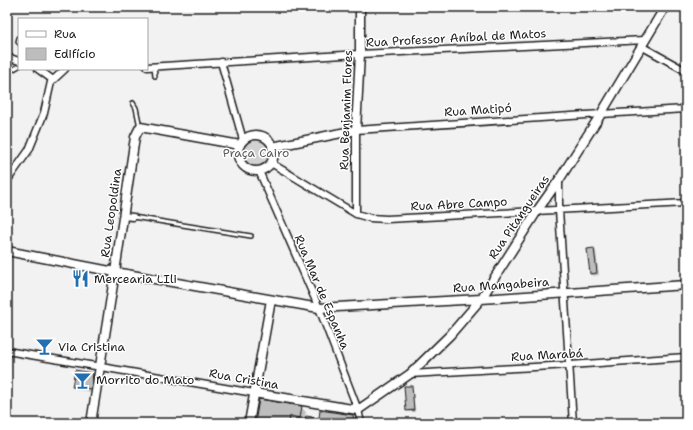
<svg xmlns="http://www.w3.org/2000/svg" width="693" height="430" font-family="'Shantell Sans',sans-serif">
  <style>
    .green { fill: #d2d2d2; stroke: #777 }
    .shadow { fill: #0003 }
    .building { fill: #bdbdbd; stroke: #1c1c1c }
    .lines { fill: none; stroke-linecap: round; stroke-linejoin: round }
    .service-casing { stroke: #1c1c1c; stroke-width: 6 }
    .minor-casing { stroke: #1c1c1c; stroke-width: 9 }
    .tertiary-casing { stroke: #1c1c1c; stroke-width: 11 }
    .service { stroke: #fff; stroke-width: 3 }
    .minor { stroke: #fff; stroke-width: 6 }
    .tertiary { stroke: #fff; stroke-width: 8 }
    .labels { text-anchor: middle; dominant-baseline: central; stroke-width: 3; stroke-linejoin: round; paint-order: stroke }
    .street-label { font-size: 12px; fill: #1c1c1c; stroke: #fff }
    .park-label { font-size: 12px; fill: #5c5c5c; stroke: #fff }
    .poi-label { font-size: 12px; fill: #1c1c1c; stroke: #fff; text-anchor: start }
  </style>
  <rect width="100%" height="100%" fill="#f2f2f2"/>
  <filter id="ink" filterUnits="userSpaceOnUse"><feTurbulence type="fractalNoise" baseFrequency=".025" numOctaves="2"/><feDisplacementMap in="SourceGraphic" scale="8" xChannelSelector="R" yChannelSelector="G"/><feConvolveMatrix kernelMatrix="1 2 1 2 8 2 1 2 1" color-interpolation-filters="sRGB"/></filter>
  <g filter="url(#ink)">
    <path class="green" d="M240 153a16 16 0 1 1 32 0a16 16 0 1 1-32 0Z"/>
    <path class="shadow" d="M594 249 596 251 599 275 593 276 591 274Z
      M93 374 96 378 94 392 76 390 73 386Z
      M411 387 413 389 415 412H409L407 410Z
      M301 407 306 412 305 417 320 419 352 416 357 421 358 423H305L306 422 295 420 294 423H256Z"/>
    <path class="building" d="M594 248 597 273 590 274 587 249Z
      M75 370 93 373 91 389 72 387Z
      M404 386H412L414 410 406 411Z
      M259 399 302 406 300 418 290 416 289 423H255Z
      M320 410 353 415 354 423H304L306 416 319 418Z"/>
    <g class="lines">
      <defs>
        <path id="service" d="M19 38 18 42 19 43
          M154 66 155 76
          M7 73 19 66
          M133 103 136 108 140 127
          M133 217 251 236"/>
        <path id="minor" d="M641 46 686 71
          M7 57 19 61
          M221 62 243 140
          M147 67 360 54 645 40
          M38 69 53 80
          M271 163 356 214 370 218 387 219 686 203
          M259 171 319 308 358 410 361 423
          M559 180V210L573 423
          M7 181 29 150 44 113 51 82 65 69
          M356 214V130L601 114 686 109
          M123 216 133 217
          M7 351 254 393
          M410 374 570 365 686 357"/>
        <path id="tertiary" d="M238 153a18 18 0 1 1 36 0a18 18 0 1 1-36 0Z
          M272 147 356 130 360 54V7
          M7 251 115 272 319 308 481 299 686 285
          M254 393 358 410 410 374 450 335 481 299 537 211 559 180 601 114 665 7
          M91 423 115 272 135 137 140 127 240 145
          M249 423 271 300"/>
      </defs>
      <use href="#service" class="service-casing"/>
      <use href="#minor" class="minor-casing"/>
      <use href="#tertiary" class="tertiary-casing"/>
      <use href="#service" class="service"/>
      <use href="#minor" class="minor"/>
      <use href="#tertiary" class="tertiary"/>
    </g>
  </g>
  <defs>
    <symbol id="restaurant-bare" viewBox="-9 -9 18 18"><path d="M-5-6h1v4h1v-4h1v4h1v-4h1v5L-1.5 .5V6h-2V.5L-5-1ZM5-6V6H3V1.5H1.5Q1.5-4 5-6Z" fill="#1f6fb2" stroke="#fff" stroke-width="2.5" paint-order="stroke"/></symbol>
    <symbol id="bar-bare" viewBox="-9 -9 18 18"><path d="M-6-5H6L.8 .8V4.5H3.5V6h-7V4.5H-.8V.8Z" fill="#1f6fb2" stroke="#fff" stroke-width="2.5" paint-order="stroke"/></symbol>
  </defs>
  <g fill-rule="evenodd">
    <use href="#restaurant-bare" x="68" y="266" width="25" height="25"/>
    <use href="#bar-bare" x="32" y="334" width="25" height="25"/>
    <use href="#bar-bare" x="70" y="368" width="25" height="25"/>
  </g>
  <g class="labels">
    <g class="street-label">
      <text transform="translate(456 38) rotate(-3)">Rua Professor Aníbal de Matos</text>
      <text transform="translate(346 110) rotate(-88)">Rua Benjamim Flores</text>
      <text transform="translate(478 110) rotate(-4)">Rua Matipó</text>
      <text transform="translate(459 204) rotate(-3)">Rua Abre Campo</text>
      <text transform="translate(111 213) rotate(-82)">Rua Leopoldina</text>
      <text transform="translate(519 217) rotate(-56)">Rua Pitangueiras</text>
      <text transform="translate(501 285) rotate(-4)">Rua Mangabeira</text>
      <text transform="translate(322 292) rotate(67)">Rua Mar de Espanha</text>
      <text transform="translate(547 355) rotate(-3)">Rua Marabá</text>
      <text transform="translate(244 379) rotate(10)">Rua Cristina</text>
    </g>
    <g class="park-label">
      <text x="256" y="153">Praça Cairo</text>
    </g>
    <g class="poi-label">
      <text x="94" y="279">Mercearia LIli</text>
      <text x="58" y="347">Via Cristina</text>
      <text x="96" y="380">Morrito do Mato</text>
    </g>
  </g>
  <rect width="693" height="430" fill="none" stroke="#fff" stroke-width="24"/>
  <rect x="12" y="12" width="669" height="406" fill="none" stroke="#1c1c1c" stroke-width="1.5" filter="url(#ink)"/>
  <rect x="18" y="18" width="130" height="52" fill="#ffffff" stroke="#a4a4a4"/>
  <rect x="26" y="31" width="20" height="6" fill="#ffffff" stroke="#a4a4a4"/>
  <text x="54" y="38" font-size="12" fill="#1c1c1c">Rua</text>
  <rect x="26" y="48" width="20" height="12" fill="#bdbdbd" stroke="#a4a4a4"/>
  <text x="54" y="58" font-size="12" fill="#1c1c1c">Edifício</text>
</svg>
